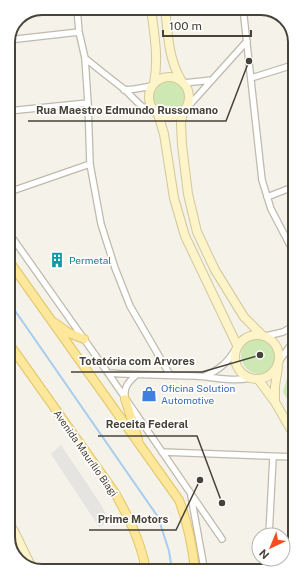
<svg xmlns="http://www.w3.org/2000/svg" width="303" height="579" font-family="'Public Sans',sans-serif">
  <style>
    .green { fill: #cde8b3 }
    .parking { fill: #e6e4e1 }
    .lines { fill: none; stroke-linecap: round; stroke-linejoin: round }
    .stream { stroke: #a7cdef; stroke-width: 2 }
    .street-casing { stroke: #c0baac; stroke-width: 8 }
    .secondary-casing { stroke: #d3c79a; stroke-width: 10 }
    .primary-casing { stroke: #e2c66a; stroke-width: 10 }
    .street { stroke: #fff; stroke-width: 5.5 }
    .secondary { stroke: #fef4ca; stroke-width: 8 }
    .primary { stroke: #fce79a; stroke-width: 8 }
    .labels { text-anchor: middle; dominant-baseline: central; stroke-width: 3.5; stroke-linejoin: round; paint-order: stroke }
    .culture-label { font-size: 10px; fill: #0d838f; stroke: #fff; text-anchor: start }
    .shop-label { font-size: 10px; fill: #366cbe; stroke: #fff; text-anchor: start }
    .street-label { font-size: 10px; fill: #484338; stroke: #fff }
    .rim { fill: none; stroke: #484338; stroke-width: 2 }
    .leader { fill: none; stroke: #484338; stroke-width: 1.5 }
    .callout-dot { fill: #484338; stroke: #fff; stroke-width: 1.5 }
    .callout-label { font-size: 11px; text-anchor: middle; font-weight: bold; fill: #484338; stroke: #fff; stroke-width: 3.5; stroke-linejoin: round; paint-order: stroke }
  </style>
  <rect width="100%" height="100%" fill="#f4f2e9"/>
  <path class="green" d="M152 97a17 17 0 1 1 34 0a17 17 0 1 1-34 0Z
    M241 355a19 19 0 1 1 38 0a19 19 0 1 1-38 0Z
    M294 354V411L283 392Z"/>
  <path class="parking" d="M61 445 100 503 110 521 99 527 51 454Z"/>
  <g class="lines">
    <path class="stream" d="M9 302 158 517 169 551 172 570"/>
    <defs>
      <path id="street" d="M77 8 79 32 85 58 88 103 90 164 101 224 115 268 130 306 170 375
        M243 8 262 180 271 209 294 253
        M8 40 79 32
        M85 58C98 69 111 79 124 89 134 98 142 110 156 113
        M251 78 293 65
        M184 83 212 80
        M124 90 135 89 152 86
        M185 110 247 41
        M8 111 88 103
        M9 192 90 164
        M267 197 293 187
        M9 233 108 373 222 539
        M266 336 283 332 294 326
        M279 361 294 341
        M108 373C137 375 166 375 195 376 214 377 232 382 250 378
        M205 376C219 370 227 363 235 350
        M125 396C124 386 129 382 136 375
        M162 452 295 457
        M191 496 203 562V569
        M269 535 273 457"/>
      <path id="secondary" d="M151 8C154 33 159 58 154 83
        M165 8C168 33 168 58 181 80
        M149 97a20 20 0 1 1 40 0a20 20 0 1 1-40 0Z
        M183 112 181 123 182 145 188 194 197 232 215 270 244 317 262 335
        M158 114 164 134 174 198 185 236 237 345
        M235 357a22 22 0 1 1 44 0a22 22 0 1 1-44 0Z
        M258 379 275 402 294 435
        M275 401V386L278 367
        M10 525 14 531 32 568"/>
      <path id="primary" d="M9 261 179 500C188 523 192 545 195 569
        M55 323 69 333 84 339
        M10 345 115 493C129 518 141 542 146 570
        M125 399 138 439"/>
    </defs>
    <use href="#street" class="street-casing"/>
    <use href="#secondary" class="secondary-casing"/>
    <use href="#primary" class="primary-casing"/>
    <use href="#street" class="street"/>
    <use href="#secondary" class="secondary"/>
    <use href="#primary" class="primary"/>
  </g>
  <defs>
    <symbol id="building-bare" viewBox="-9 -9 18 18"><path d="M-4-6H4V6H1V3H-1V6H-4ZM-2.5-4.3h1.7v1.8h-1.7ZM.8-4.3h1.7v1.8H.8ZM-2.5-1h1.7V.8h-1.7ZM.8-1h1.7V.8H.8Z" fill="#0f9aa8" stroke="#fff" stroke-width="2.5" paint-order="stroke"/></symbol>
    <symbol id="shop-bare" viewBox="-9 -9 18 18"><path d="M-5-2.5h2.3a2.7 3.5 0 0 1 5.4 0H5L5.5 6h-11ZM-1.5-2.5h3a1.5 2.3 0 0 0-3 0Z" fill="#3f7fe0" stroke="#fff" stroke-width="2.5" paint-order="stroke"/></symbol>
  </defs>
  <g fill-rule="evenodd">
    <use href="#building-bare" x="46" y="249" width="22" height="22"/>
    <use href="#shop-bare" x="138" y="383" width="22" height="22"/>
  </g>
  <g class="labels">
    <g class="culture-label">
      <text x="69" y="260">Permetal</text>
    </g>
    <g class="shop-label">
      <text x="161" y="388">Oficina Solution<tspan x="161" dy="12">Automotive</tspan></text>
    </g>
    <g class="street-label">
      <text transform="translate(86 453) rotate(55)">Avenida Maurílio Biagi</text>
    </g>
  </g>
  <path d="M0 0H303V579H0ZM42 15H261A27 27 0 0 1 288 42V537A27 27 0 0 1 261 564H42A27 27 0 0 1 15 537V42A27 27 0 0 1 42 15Z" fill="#fff" fill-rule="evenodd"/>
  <path class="rim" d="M42 15H261A27 27 0 0 1 288 42V537A27 27 0 0 1 261 564H42A27 27 0 0 1 15 537V42A27 27 0 0 1 42 15Z"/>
  <path class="leader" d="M249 61L226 121H28M260 355L202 372H71M222 503L197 436H98M200 480L176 530H89"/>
  <g class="callout-dot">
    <circle cx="249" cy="61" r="4"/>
    <circle cx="260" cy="355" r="4"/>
    <circle cx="222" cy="503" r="4"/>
    <circle cx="200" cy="480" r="4"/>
  </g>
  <g class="callout-label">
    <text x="127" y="114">Rua Maestro Edmundo Russomano</text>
    <text x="137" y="365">Totatória com Arvores</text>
    <text x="147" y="428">Receita Federal</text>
    <text x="133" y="523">Prime Motors</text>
  </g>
  <g transform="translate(271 547) rotate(224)"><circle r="19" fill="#ffffff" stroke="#b6b4af"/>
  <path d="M0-3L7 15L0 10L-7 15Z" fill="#f64d1f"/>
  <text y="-6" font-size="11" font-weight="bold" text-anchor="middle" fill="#484338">N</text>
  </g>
  <path d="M163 30v6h88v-6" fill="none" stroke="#484338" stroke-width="2"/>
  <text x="169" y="30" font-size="12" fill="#484338" stroke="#ffffff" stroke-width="3" paint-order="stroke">100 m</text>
</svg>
